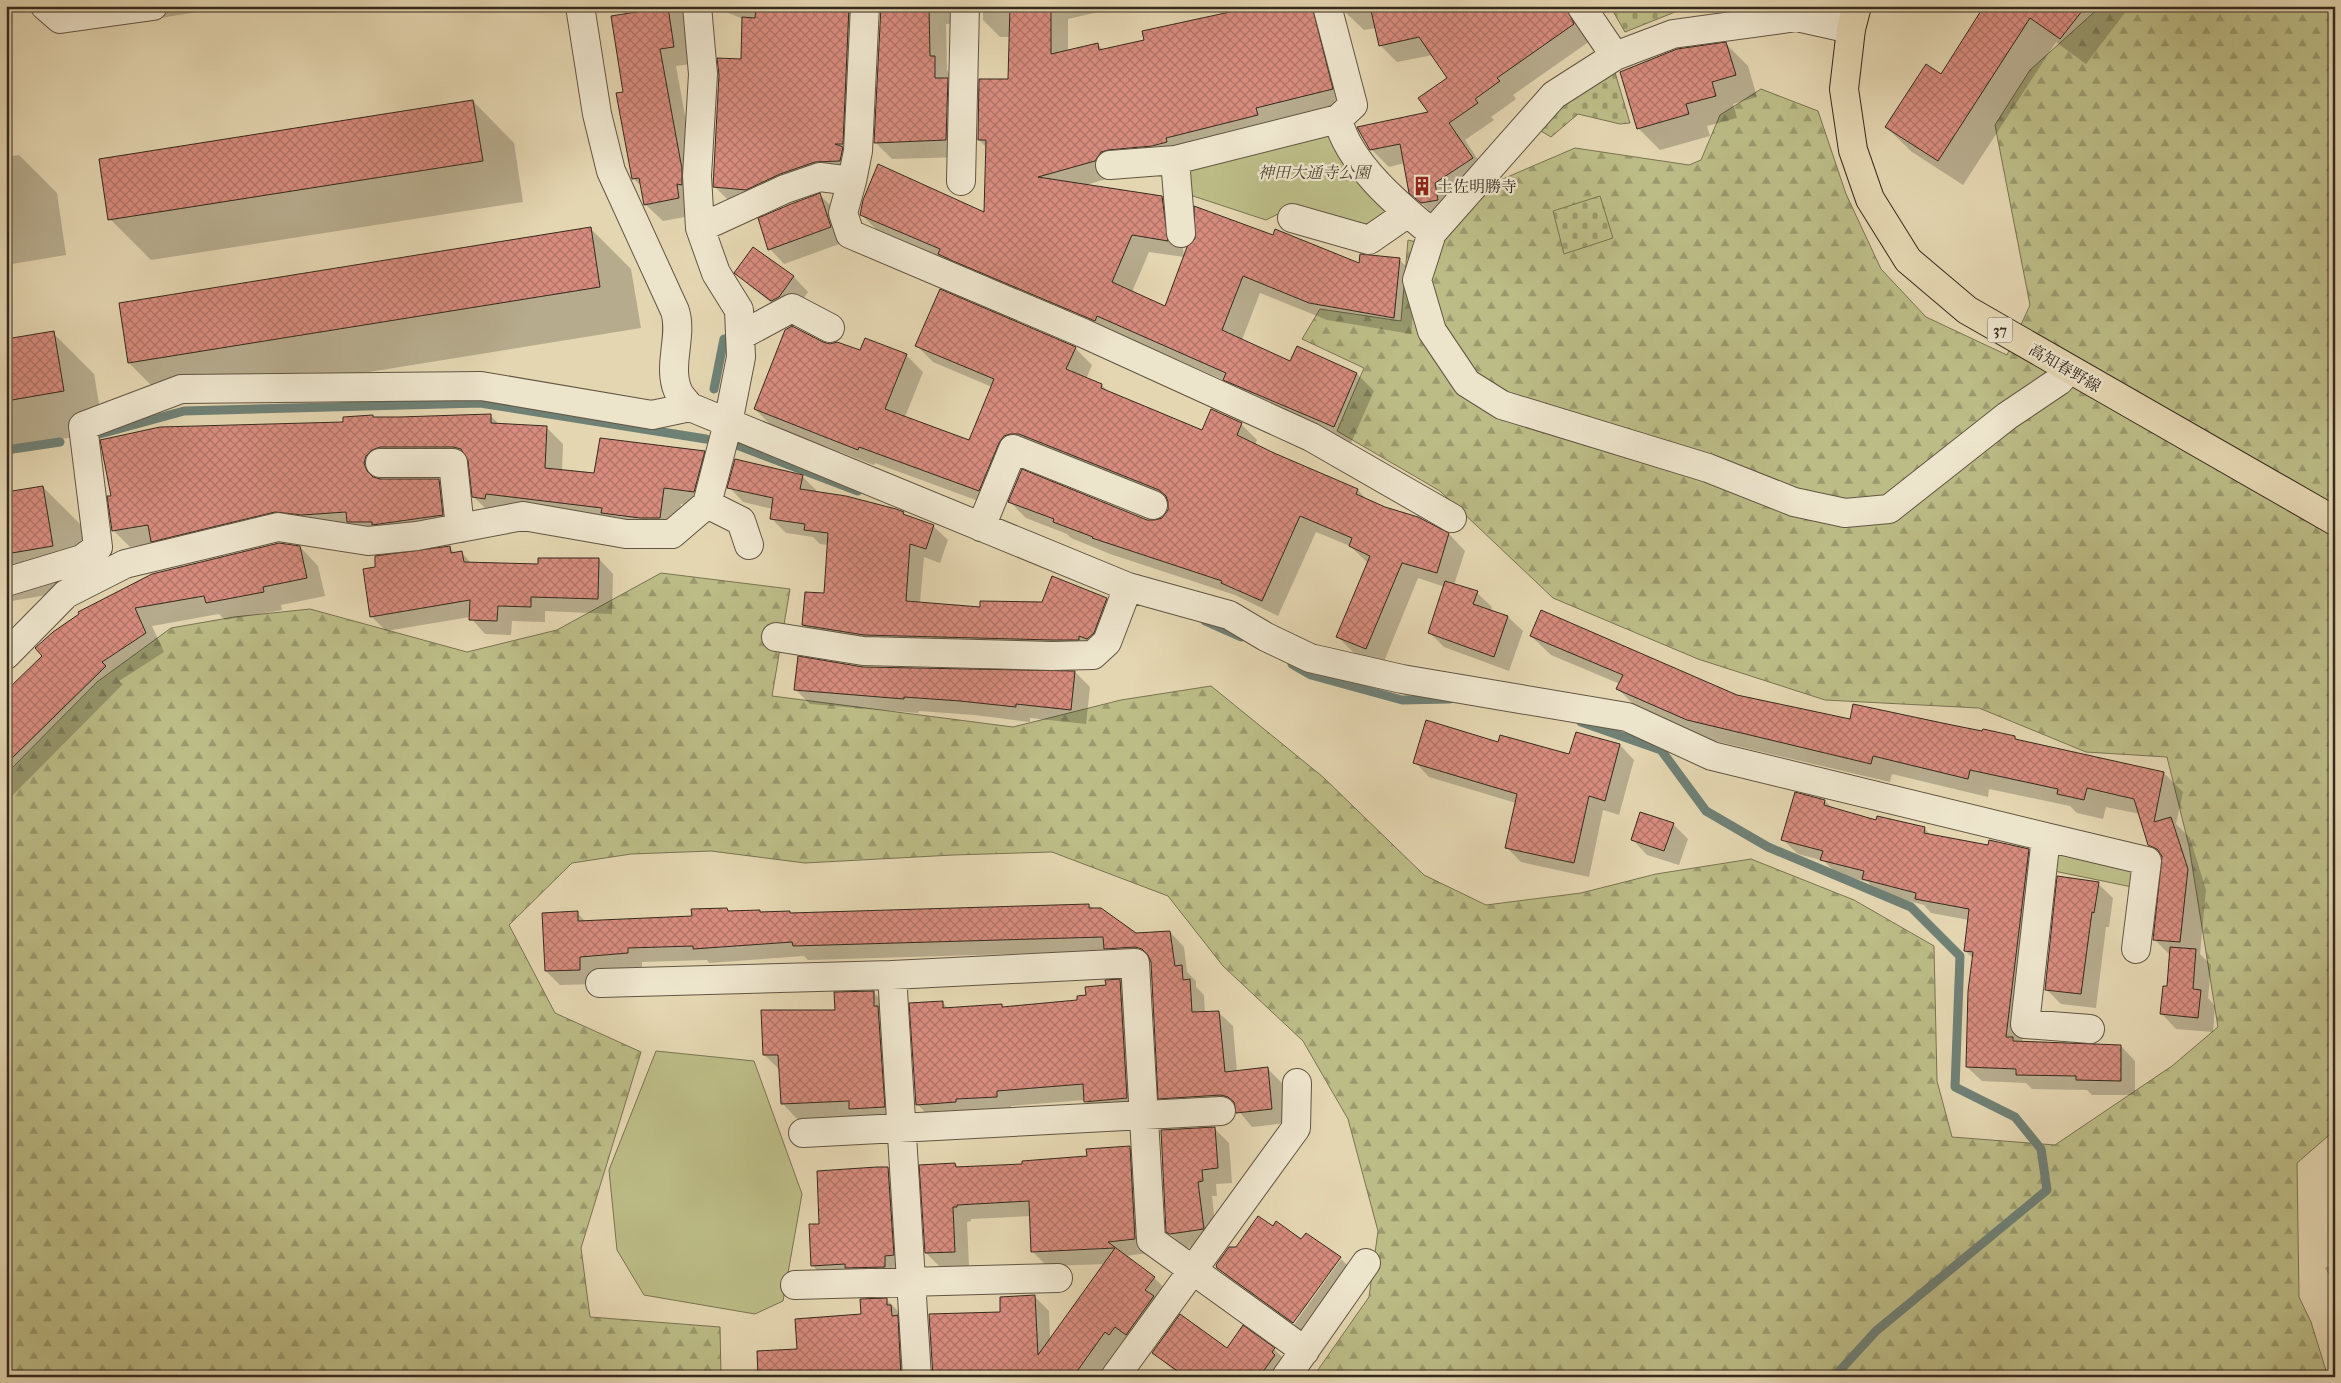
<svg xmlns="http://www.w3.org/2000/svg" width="2341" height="1383" font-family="'IM FELL French Canon','Noto Serif JP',serif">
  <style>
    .green { fill: #bcbc86; stroke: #797352 }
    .forest { fill: url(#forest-firs); stroke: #797352 }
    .cemetery { fill: url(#cemetery-stones); stroke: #797352 }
    .shadow { fill: #0003 }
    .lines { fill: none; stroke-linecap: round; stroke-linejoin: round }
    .stream { stroke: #6f8075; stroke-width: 9 }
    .building { fill: url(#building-cross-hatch); stroke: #362a1d }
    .minor-casing { stroke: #625542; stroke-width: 30 }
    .major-casing { stroke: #362a1d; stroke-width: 30 }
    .minor { stroke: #ede4cc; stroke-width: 28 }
    .major { stroke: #e4d6b1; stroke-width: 28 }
    .labels { text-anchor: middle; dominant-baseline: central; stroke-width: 4.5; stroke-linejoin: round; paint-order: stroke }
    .shield { fill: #ede4cc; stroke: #6d6252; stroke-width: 1 }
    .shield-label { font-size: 15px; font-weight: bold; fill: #362a1d }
    .park-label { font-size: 16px; font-style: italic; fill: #514732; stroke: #ede4cc }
    .poi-label { font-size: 16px; fill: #362a1d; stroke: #ede4cc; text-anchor: start }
    .street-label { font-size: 16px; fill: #362a1d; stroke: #ede4cc }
  </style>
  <defs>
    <pattern id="forest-firs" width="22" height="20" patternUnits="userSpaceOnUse" patternTransform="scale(1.25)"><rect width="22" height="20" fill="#bcbc86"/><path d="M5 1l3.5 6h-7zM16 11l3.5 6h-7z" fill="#9a996d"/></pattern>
    <pattern id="cemetery-stones" width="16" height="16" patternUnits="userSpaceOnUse" patternTransform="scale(1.25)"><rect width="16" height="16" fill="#bcbc86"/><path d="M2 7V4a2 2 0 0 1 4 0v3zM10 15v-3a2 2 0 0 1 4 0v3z" fill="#9a996d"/></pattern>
    <pattern id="building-cross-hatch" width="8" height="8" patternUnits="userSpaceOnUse" patternTransform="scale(1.25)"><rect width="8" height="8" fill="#d88c7e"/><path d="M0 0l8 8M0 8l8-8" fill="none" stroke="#b07367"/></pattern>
  </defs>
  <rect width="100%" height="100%" fill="#e4d6b1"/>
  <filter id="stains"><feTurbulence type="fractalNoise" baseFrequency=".004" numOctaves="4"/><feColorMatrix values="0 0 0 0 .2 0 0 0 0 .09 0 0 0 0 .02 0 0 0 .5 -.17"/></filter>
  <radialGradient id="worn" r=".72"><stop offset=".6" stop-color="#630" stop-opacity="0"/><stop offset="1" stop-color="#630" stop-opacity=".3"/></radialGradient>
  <path class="green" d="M1334 126 1398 214 1369 227 1292 207 1266 220 1184 193 1180 165Z
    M2069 849 2135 863 2137 888 2054 871 2056 857Z
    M656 1051 754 1061 802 1194 783 1301 755 1314 644 1295 617 1250 609 1170Z"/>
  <path class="forest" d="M2101 6H2335V1130L2297 1163 2299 1297 2311 1322 2328 1377H1313L1369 1297 1378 1231 1348 1119 1303 1041 1223 966 1168 896 1052 852 953 855 805 863 711 851 631 854 572 863 509 925 555 1013 641 1052 581 1248 590 1317 720 1327 721 1377H6V774L97 682 171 628 234 617 310 609 467 652 557 630 661 573 790 589 772 696 1013 727 1121 700 1211 686 1323 777 1424 875 1486 905 1581 893 1656 874 1751 859 1854 900 1934 946 1937 1081 1952 1137 2055 1145 2172 1066 2218 1027 2189 846 2167 757 2086 752 1979 708 1825 700 1698 659 1553 598 1440 491 1337 431 1364 368 1302 339 1320 309 1401 321 1408 240 1429 245 1498 181 1575 148 1689 165 1701 160 1720 115 1761 89 1818 111 1846 194 1881 269 1926 317 2007 355 2030 305 1995 125 2030 70Z"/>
  <path class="cemetery" d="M1610 6H1677L1680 10 1625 32Z
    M1614 69 1630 123 1620 124 1578 114 1551 137 1536 128 1573 90Z
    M1600 196 1613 238 1564 254 1553 211Z"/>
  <path class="shadow" d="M84 6H234L105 27Z
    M638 6H1125L1068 19V51L1097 44 1104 51 1146 41 1241 11 1240 6H1580L1590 41 1513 95 1516 99 1491 117 1494 120 1465 140 1489 176 1439 220 1410 192 1405 163 1389 167 1371 149 1431 113 1449 79 1433 55 1397 62 1380 45 1376 28 1364 30 1346 13 1344 8H1341L1349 106 1086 185 1162 197 1179 214 1184 257 1149 252 1132 292 1166 307 1274 237 1360 264 1399 259 1416 277 1411 334 1327 320 1260 293 1242 340 1291 362 1297 348 1357 374 1374 391 1351 443 1242 397 1226 381 1114 332 1112 337 879 232 862 215 985 213 987 148 979 140 1009 80 1010 37H1000L983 20V7L974 9 966 23 946 24 947 70 951 75 963 157 892 159 875 142 882 8 876 9 859 166 732 204 715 187 742 61 743 19 714 7 683 14 690 64 676 66 698 187 696 215 663 221 645 204 642 187 633 178 624 93 639 13Z
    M1986 6H2130L2086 64 2056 42 1963 185 1912 152 1886 127 1941 76Z
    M1726 44 1748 66 1757 97 1733 104 1737 118 1707 126 1710 136 1660 150 1638 128Z
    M473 101 514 143 523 202 151 260 110 219Z
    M19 155 57 193 66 255 6 265V157Z
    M820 195 835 210 845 242 784 264 770 249Z
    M590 228 631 269 641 328 170 404 129 363Z
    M754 249 794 277 808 292 794 312 787 315 751 287 736 273Z
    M53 333 94 374 104 432 6 448V340Z
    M823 343 861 352 906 355 923 372 905 417 970 441 992 387 933 362 917 346 1075 348 1092 365 1086 379 1102 385 1109 393 1203 432 1241 424 1257 440 1255 446 1358 490 1367 500 1449 534 1465 551 1454 585 1477 593 1492 607 1491 611 1508 617 1523 631 1509 671 1444 647 1429 632 1445 587 1418 578 1383 664 1354 653 1338 637 1368 563 1350 546 1316 532 1278 616 1235 595 1110 554 1071 538 1067 534 1026 518 1010 502 1155 522 1163 519 1169 511V504L1036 450H1027L995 507 875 463 874 465 772 426 755 409Z
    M490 415 500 425 546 427 563 444 562 471 595 475 704 452 721 469 711 508 681 504 677 535 491 514 474 497 469 464H397L383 473 381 480H438L455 497 459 532 388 538 154 543 130 547 113 530 344 423 373 416 374 418Z
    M802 476 816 490V493L903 513 908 517 933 526 948 540 940 563 924 557 920 603 981 608 1106 600 1120 614 1093 650 817 639 803 625 825 594 828 545 820 544 813 537 786 533 772 519 773 509 743 502 729 487Z
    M43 487 84 528 93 587 6 602V493Z
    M300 547 318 566 325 596 281 605 282 610 225 620 219 614 152 626 164 652 119 681 123 684 6 802V698L44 656 54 633Z
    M449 547 456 554 462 553 472 564 539 565 599 559 613 574 612 614 545 611V622L512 621 511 635 485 634 470 617 386 631 371 616Z
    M1531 636 1737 696 1851 720 1946 726 2015 737 2020 742 2164 773 2183 792 2176 824 2190 838 2206 890 2200 954 2211 965 2208 998 2215 1006 2213 1032 2176 1029 2162 1014 2168 988 2170 955 2154 939 2163 858 2149 845 2140 814 2106 807 2103 819 2077 813 2070 806 1989 789 1988 797 1892 774 1890 782 1707 739 1637 708 1618 689 1620 684 1551 655Z
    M862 668 1075 672 1090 687 1086 724 1030 718V722L975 715 919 711 918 713 810 704 795 689Z
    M1499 744 1570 755 1620 745 1634 760 1619 815 1603 810 1589 877 1521 862 1506 847 1516 803 1429 777 1415 762Z
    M1825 801 1833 809 1877 821 1925 829 1932 836 1989 847 2028 850 2043 865 2022 1042 2121 1046 2135 1061V1095H2092L2087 1090 2032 1089 2026 1083 1982 1081 1967 1067 1974 959 1965 951 1969 920 1931 913 1924 905 1878 893 1868 882 1837 874 1824 861 1798 854 1783 840Z
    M1673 824 1688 839 1679 865 1647 855 1633 840Z
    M2098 884 2113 898 2109 927H2106L2096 1008 2061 1004 2046 989Z
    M1088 905 1136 934 1170 932 1184 947 1187 972 1196 981V987L1204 995 1205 1013 1218 1012 1233 1026 1237 1072 1267 1068 1282 1083 1286 1123 1252 1127 1237 1109 1174 1113 1160 1098 1152 962 1119 963 1108 951 808 960 804 956 709 963 707 960 642 962V967L594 971V984L560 985 546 971 577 913 586 922 693 917 727 909 731 912 760 911 762 913 791 914Z
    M1120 981 1135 995 1141 1113 1100 1116 1085 1100 1011 1106 1012 1111 932 1119 917 1104 942 1002 949 1009 1001 1005 1004 1008 1079 1001Z
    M873 992 888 1007 899 1121 865 1124 857 1116 797 1119 783 1104 780 1070 764 1055 836 1011Z
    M1214 1128 1229 1143 1232 1183 1216 1184 1217 1196H1212L1217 1244 1186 1248 1167 1231Z
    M1129 1147 1144 1162 1149 1253 1125 1256 1154 1278 1169 1292 1125 1349 1120 1346 1098 1377H934L1002 1313 1034 1296 1049 1311 1050 1340 1106 1264 1047 1266 1032 1251 1031 1216 971 1219V1221L967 1222 969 1266 941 1268 926 1253 955 1164 959 1169 1023 1165 1088 1157Z
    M888 1168 903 1183 908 1270 827 1280 812 1265 821 1225Z
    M1273 1228 1302 1241 1306 1235 1341 1259H1338L1291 1324 1233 1283 1218 1267 1237 1249Z
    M1341 1259 1355 1273 1308 1337 1293 1326Z
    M2335 1262V1286L2325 1268Z
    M886 1299 901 1314 915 1377H760L798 1350Z
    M1227 1349H1274L1289 1364 1284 1377H1181L1154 1353Z"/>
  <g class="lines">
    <path class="stream" d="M714 389 724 339
      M100 434 184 411 480 403 706 439
      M734 444 858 491
      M6 450 60 442
      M1205 621 1241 637
      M1292 664 1311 675 1402 700 1450 699
      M1581 722 1661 750 1706 811 1768 847 1911 907 1960 956 1955 1087 2015 1117 2041 1149 2047 1190 1876 1331 1834 1377"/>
  </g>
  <path class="building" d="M756 6H849L843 144H835L843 147 840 161 815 162 780 174 746 190 713 187 719 75 717 58 741 59 742 17 755 18Z
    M881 6H929L930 56H935V78H948L946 140 874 143Z
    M1010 6H1051V54L1098 43 1099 50 1144 40 1142 31 1239 10V6H1312L1333 89 1256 108 1258 115 1166 138 1167 142 1152 146 1108 150 1101 152 1095 161 1038 177 1162 196 1168 241 1132 235 1112 282 1165 306 1187 247 1195 239 1194 206 1273 235 1275 229 1359 263 1360 254 1400 258 1394 318 1309 303 1243 276 1222 330 1290 361 1297 346 1357 373 1334 427 1223 380 1226 373 1097 316 1095 321 953 261 938 254 940 249 860 215 863 200 878 164 984 212 986 140H978L979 79H1008Z
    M1370 6H1566L1574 24 1497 78 1500 81 1475 99 1478 103 1449 123 1473 158 1435 183 1438 200 1421 203 1409 193 1400 144 1370 150 1358 129 1357 127 1428 112 1418 98 1447 78 1419 37 1379 46Z
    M1984 6H2086L2060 39 2030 18 1938 161 1885 127 1926 64 1941 74Z
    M668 7 674 47 660 49 682 169V185L677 184 679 198 644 205 639 178 632 179 616 93 623 92 611 16Z
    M1726 42 1736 75 1712 82 1716 96 1686 104 1689 114 1637 129 1620 72 1677 49Z
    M473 100 483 161 108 220 99 159Z
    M820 193 831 227 768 250 758 218 791 204Z
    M591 227 600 287 128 363 119 303Z
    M753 247 794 276 779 297 771 301 734 273Z
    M940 289 1076 347 1066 369 1102 384 1101 388 1202 430 1211 409 1242 423 1237 435 1274 453 1358 489 1356 494 1385 507 1418 517 1449 533 1437 573 1402 563 1366 649 1336 637 1370 556 1349 546 1352 538 1300 516 1262 601 1221 583 1222 581 1092 538 1093 537 1053 522 1054 519 1008 502 1022 469 1147 520H1155L1162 518 1168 510V502L1166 496 1159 490 1019 434H1010L1004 436 999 443 979 491 859 447 858 450 754 409 785 330 792 326 823 342 830 344 837 342 860 350 865 338 907 354 885 409 969 440 994 379 915 346Z
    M54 331 64 391 6 401V339Z
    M491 414V423L547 426 545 468 594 473 600 438 705 451 694 492 664 488 660 518H640L601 513 602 508 486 494 485 499 472 497 468 461 461 449 453 447H380L372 450 366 456 364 463 367 471 373 477 380 479H439L443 515 372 525V522H347L346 512 302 515 275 512 151 542 148 525 112 531 107 496H111L100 440 160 427 343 422V417L373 415V417H399Z
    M735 459 803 475 800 489 846 496 896 509 904 512 903 514 934 525 926 549 910 544 906 601 980 607V601L1042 602 1052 576 1107 598 1094 633 1087 639 1079 636V640H1052L864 635 802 625 805 592 824 593 828 533 804 530 805 524 770 519 773 498 727 488Z
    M43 486 53 546 6 554V492Z
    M279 543 300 546 307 578 263 587 264 592 206 603 204 596 135 608 146 633 102 662 106 666 6 764V691L42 656 35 648 53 632 79 614 78 612 152 574Z
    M450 546 451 553 462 551 464 562 538 564V558H599L598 599 531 597V607L498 606 497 621 469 620 470 600 370 617 363 569 375 567V556Z
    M1445 581 1478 591 1473 604 1508 616 1494 657 1428 633Z
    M1541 610 1737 695 1850 719 1853 704 1947 724 1982 731 1983 729 2015 736V739L2164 772 2154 822 2171 817 2188 869 2180 942 2153 940 2162 856 2157 849 2148 845 2134 799 2087 788 2084 800 2057 794 2058 789 1970 770 1968 779 1873 756 1871 764 1687 720 1616 689 1623 675 1530 636Z
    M798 656 863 667 1075 671 1071 710 1016 704V707L960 701 904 697V699L794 690Z
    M1426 720 1498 742 1500 735 1569 754 1576 732 1620 744 1605 801 1589 796 1574 863 1505 848 1517 794 1413 763Z
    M1795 792 1825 800 1824 805 1876 820 1877 816 1925 827 1924 833 1988 845 1989 840 2029 849 2006 1037H2013V1041L2121 1045V1081L2076 1080V1076L2016 1075V1069L1966 1067 1968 991 1973 952 1964 951 1969 909 1915 899 1916 893 1862 879 1864 871 1820 860 1823 851 1781 840Z
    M1640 812 1674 823 1664 851 1631 840Z
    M2057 876 2099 882 2094 913 2092 912 2081 994 2045 990Z
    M1089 904V908H1101L1136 933 1170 931 1175 966 1182 965 1183 980 1190 979 1192 1012 1219 1011 1225 1072 1268 1067 1272 1109 1236 1113 1234 1102 1228 1097 1221 1095 1158 1099 1151 962 1148 955 1142 949 1135 947 1104 949 1103 937 793 946 792 942 693 949V946L628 948V953L580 957V970L545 971 542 913 578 911V921L692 916 691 909 727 908 728 911 760 910V912L790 911V913Z
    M2170 947 2196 949 2193 989 2201 990 2198 1018 2160 1014 2163 986H2167Z
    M1120 979 1127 1098 1084 1102 1083 1084 997 1091V1097L956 1099V1102L916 1105 909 1003 943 1001V1008L1002 1004V1007L1077 1000V996L1086 995 1085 987 1106 985 1105 980Z
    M874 991V1006H878L885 1107 849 1109V1101L781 1104 778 1055H763L761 1010H835L834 992Z
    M1215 1127 1218 1168 1202 1170 1203 1181 1198 1182 1204 1229 1170 1234 1166 1232 1161 1130Z
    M1130 1146 1135 1239 1108 1242 1155 1277 1145 1290 1154 1296 1126 1335 1115 1327 1109 1335 1105 1332 1073 1377H933L929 1314 1000 1312V1297L1035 1295 1038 1355 1115 1248 1031 1252 1029 1201 957 1205V1207H953L955 1252 925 1253 919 1165 955 1163 956 1167 1022 1164V1161L1087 1156 1086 1149Z
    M877 1167H888L894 1255 885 1256V1267L845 1268V1264L811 1266 809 1224H819L817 1171Z
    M1258 1216 1273 1226 1276 1221 1301 1239 1306 1233 1341 1257 1293 1323 1217 1268 1216 1265 1229 1247H1236Z
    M887 1298V1305H891L892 1316 898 1315 901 1377H758L757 1351 797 1349 795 1319 861 1314 860 1299Z
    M1180 1314 1227 1348 1243 1325 1275 1348 1272 1352 1275 1355 1259 1377H1186L1152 1353Z"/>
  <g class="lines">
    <defs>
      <path id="minor" d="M45 6 60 19 153 6
        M580 6 597 114 611 171 675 311C683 336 667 366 678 391 680 396 686 402 690 407L1128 587 1229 615 1266 637 1310 658 1402 679 1627 717 1712 756 2046 837
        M1581 6 1615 56
        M1851 29 1797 17 1673 34 1615 56 1554 95 1432 233 1417 280 1432 331 1467 383 1502 405 1708 468 1794 502 1845 513 1889 509 2007 416 2059 381 2069 370
        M1338 119C1348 163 1398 205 1432 233
        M1175 160 1338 119 1353 105 1327 6
        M1110 165 1175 160 1181 233
        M852 181 843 213 850 234 1083 333 1311 437 1452 518
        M961 181 965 6
        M1292 218 1369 240 1408 213
        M700 228 785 189 820 177 852 181 858 151 865 6
        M740 336 792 308 830 328
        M380 463H453L460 528
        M707 504 741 521 749 545
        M981 527 1013 449 1153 505
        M6 582 82 559 98 547 83 426 181 389 481 386 652 415 690 407
        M776 637 863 651 1052 656 1093 655 1107 642 1128 587
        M6 655 66 594 125 564 278 527 368 541 417 536 523 516 626 534H672L707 504 728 423 741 357 739 310 716 273 700 228 697 176 703 74 697 6
        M892 975 917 1377
        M600 983 892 975 1135 963 1151 1240 1305 1351
        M2090 1029 2025 1024 2046 837 2147 861 2136 949
        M803 1133 1221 1111
        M795 1285 1058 1278
        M1115 1377 1296 1128 1297 1083
        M1286 1377 1366 1263"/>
      <path id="major" d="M1857 6 1851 29 1844 89 1853 150 1870 199 1908 260 1967 310 2335 521"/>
    </defs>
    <use href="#minor" class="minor-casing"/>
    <use href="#major" class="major-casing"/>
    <use href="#minor" class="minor"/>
    <use href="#major" class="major"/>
  </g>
  <defs>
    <symbol id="building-bare" viewBox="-9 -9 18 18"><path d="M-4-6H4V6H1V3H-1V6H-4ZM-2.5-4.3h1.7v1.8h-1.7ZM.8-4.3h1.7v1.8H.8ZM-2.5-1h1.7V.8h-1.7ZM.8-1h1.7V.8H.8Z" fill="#8f2418" stroke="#ede4cc" stroke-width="2.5" paint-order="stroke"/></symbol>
  </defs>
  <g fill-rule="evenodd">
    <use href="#building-bare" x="1408" y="172" width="28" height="28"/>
  </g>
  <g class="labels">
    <rect class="shield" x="1987.5" y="317.5" width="25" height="25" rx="4"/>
    <g class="shield-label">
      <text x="2000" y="330">37</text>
    </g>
    <g class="park-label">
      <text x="1314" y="172">神田大通寺公園</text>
    </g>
    <g class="poi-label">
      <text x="1437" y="186">土佐明勝寺</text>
    </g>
    <g class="street-label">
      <text transform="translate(2065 368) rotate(30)">高知春野線</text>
    </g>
  </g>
  <rect width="2341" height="1383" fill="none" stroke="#e4d6b1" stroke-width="25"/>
  <rect x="8" y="8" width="2326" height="1368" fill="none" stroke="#362a1d" stroke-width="2.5"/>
  <rect x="12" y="12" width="2316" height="1358" fill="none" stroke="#362a1d"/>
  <rect width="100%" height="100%" filter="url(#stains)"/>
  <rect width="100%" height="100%" fill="url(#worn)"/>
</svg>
